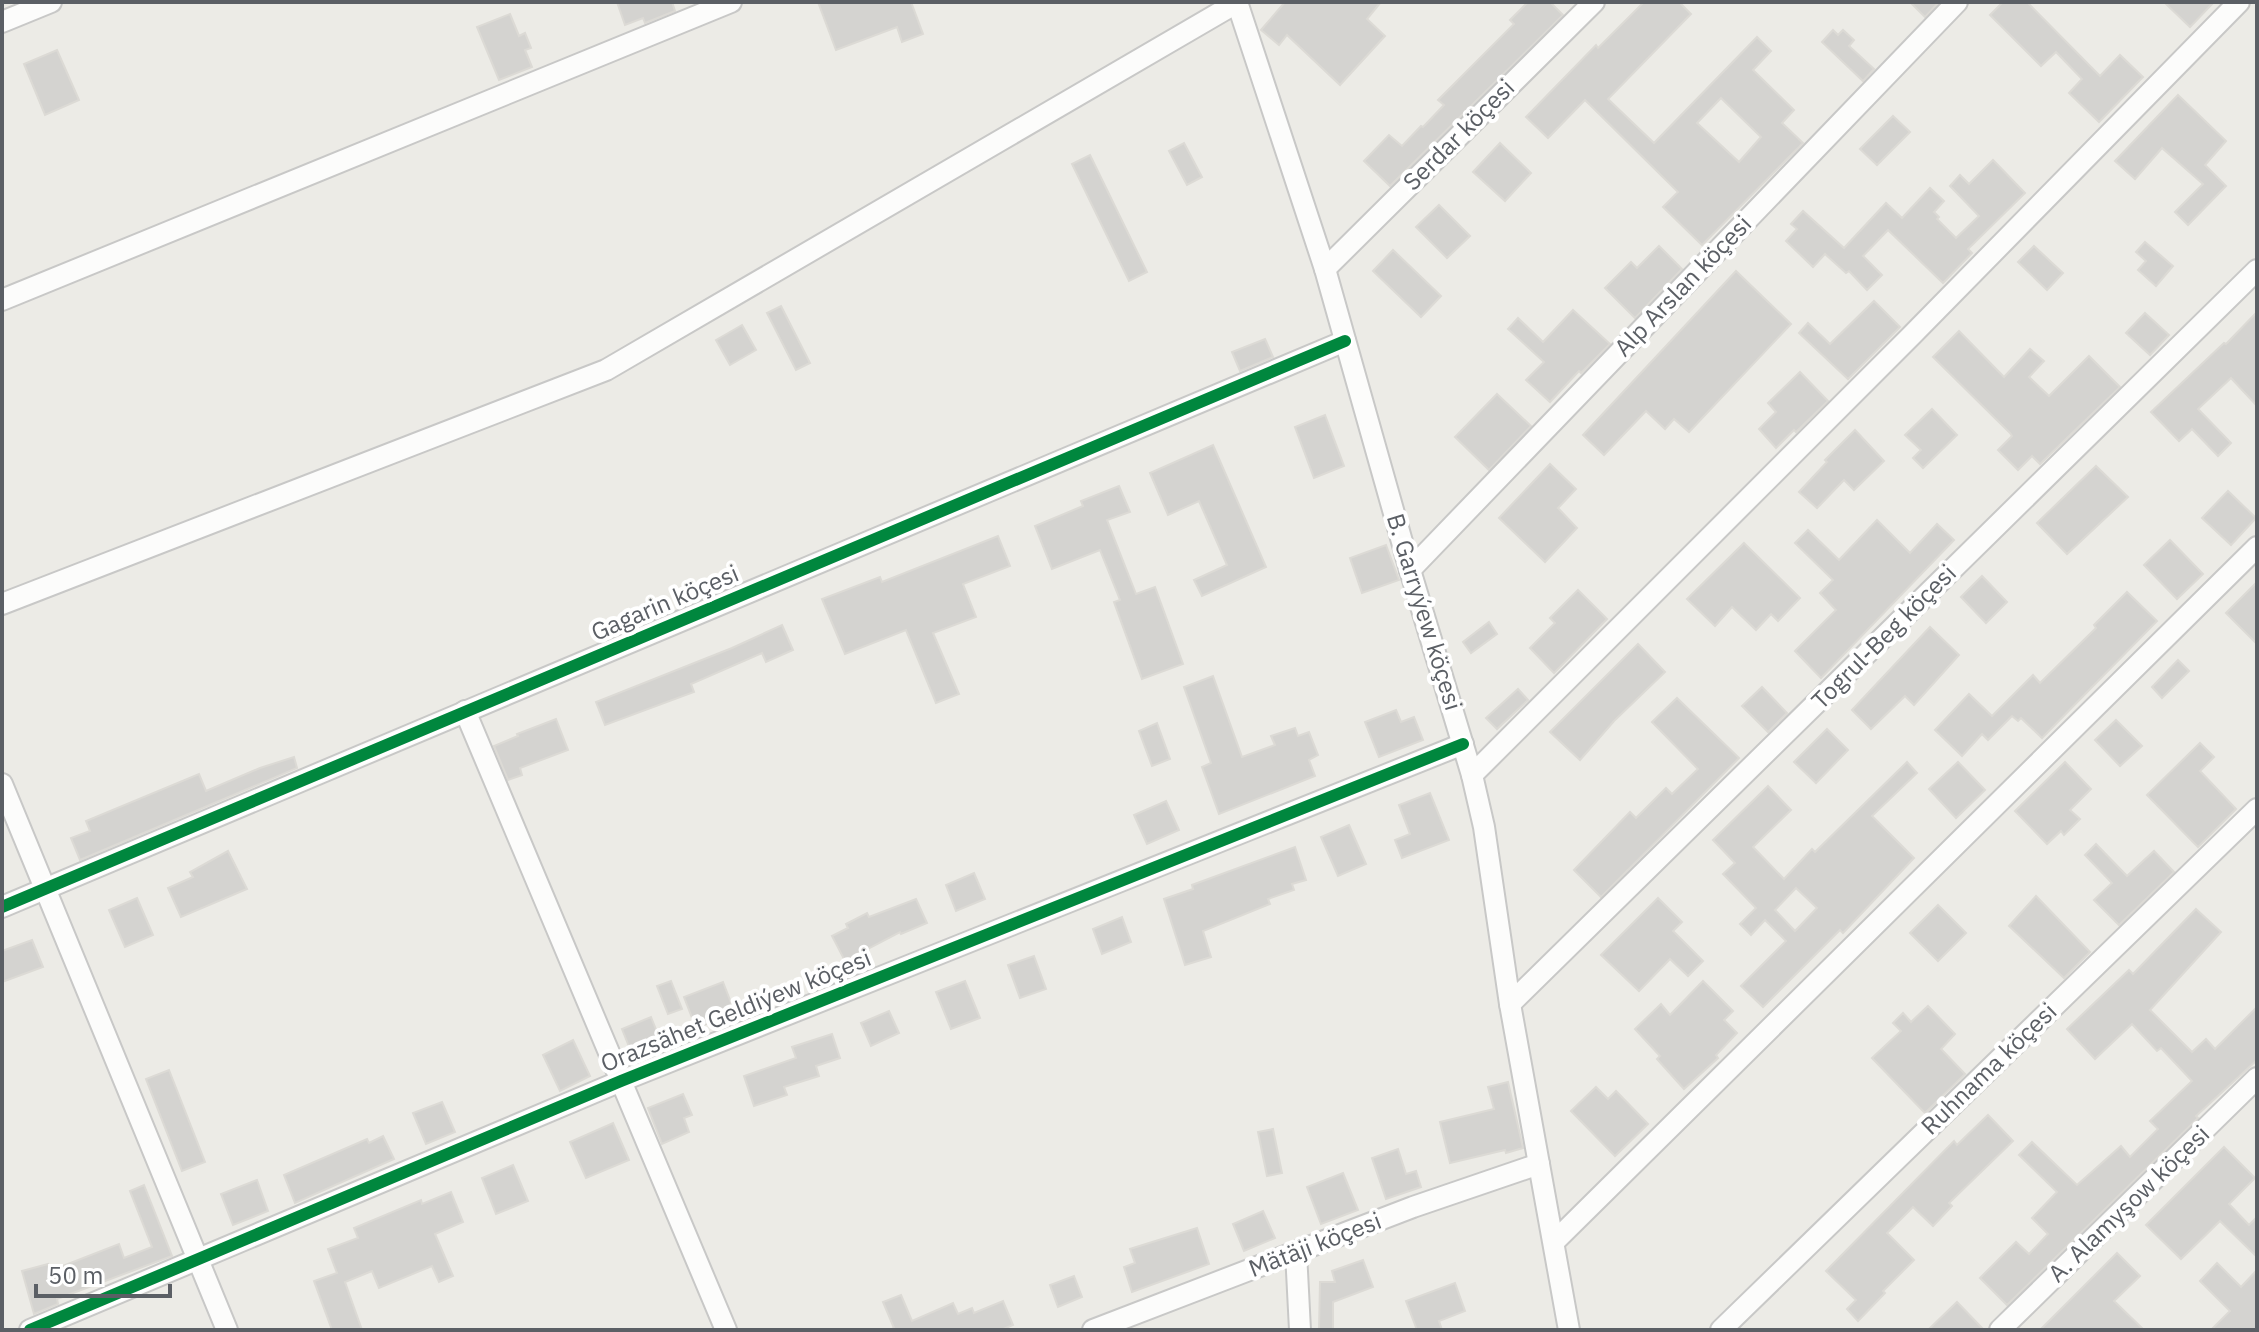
<svg xmlns="http://www.w3.org/2000/svg" width="2259" height="1332" font-family="'IBM Plex Sans',sans-serif">
<style>
.building{fill:#d4d3d0;stroke:#dcdad5;stroke-width:2;fill-rule:evenodd}
.lines{fill:none;stroke-linecap:round;stroke-linejoin:round}
.minor-casing{stroke:#c8c8c7;stroke-width:24}
.minor{stroke:#fcfcfb;stroke-width:20}
.cycleway-casing{stroke:#fff;stroke-width:17}
.cycleway{stroke:#00873e;stroke-width:12}
.labels{text-anchor:middle;stroke-width:8;stroke-linejoin:round;paint-order:stroke}
.street-label{font-size:24px;fill:#5b5f65;stroke:#fff}
</style>
<rect width="100%" height="100%" fill="#ecebe6"/>
<g class="building">
<polygon points="617,2 672,2 675,11 645,23 643,18 625,25"/>
<polygon points="818,2 911,2 923,34 902,42 897,27 836,50"/>
<polygon points="1285,2 1381,2 1367,19 1385,36 1340,85 1287,35 1279,45 1261,30"/>
<polygon points="1528,2 1550,2 1563,15 1390,186 1364,161 1389,135 1402,146 1421,126 1423,127 1444,105 1438,100 1514,24 1510,20"/>
<path d="M1644 2H1679L1691 14 1608 99 1654 143 1757 37 1771 51 1753 70 1794 110 1782 123 1803 143 1702 245 1663 207 1678 192 1585 100 1548 138 1526 117 1596 45 1598 48ZM1721 98 1761 137 1739 162 1697 123Z"/>
<polygon points="1910,2 1939,2 1925,17"/>
<polygon points="2003,2 2027,2 2100,76 2120,55 2143,77 2099,122 2069,93 2082,79 2056,52 2041,66 1990,15"/>
<polygon points="2164,2 2214,2 2190,27"/>
<polygon points="510,14 519,36 525,33 531,48 525,50 532,67 499,80 477,27"/>
<polygon points="1833,30 1838,35 1843,30 1854,40 1849,46 1874,69 1863,81 1822,42"/>
<polygon points="57,50 79,100 45,115 24,64"/>
<polygon points="2178,95 2226,141 2205,165 2226,186 2188,225 2175,212 2203,184 2162,148 2135,179 2115,161"/>
<polygon points="1893,116 1910,132 1877,165 1860,149"/>
<polygon points="1184,143 1202,177 1187,185 1169,151"/>
<polygon points="1500,143 1531,173 1505,201 1473,172"/>
<polygon points="1090,155 1147,272 1129,281 1072,164"/>
<polygon points="1993,160 2025,193 1968,249 1972,253 1943,283 1888,230 1863,256 1882,275 1867,290 1849,271 1846,273 1825,254 1813,267 1786,241 1797,229 1791,224 1803,211 1844,248 1886,203 1902,218 1930,188 1944,201 1934,212 1939,217 1937,219 1956,238 1979,216 1950,186 1960,175 1969,184"/>
<polygon points="1439,205 1470,236 1447,258 1416,227"/>
<polygon points="2145,242 2173,266 2156,286 2138,270 2146,261 2136,252"/>
<polygon points="1659,246 1682,269 1635,318 1605,288 1631,262 1637,268"/>
<polygon points="2034,246 2063,273 2047,290 2018,262"/>
<polygon points="1393,250 1441,296 1421,317 1373,271"/>
<polygon points="1736,271 1791,324 1689,432 1674,419 1665,429 1646,411 1604,455 1583,435"/>
<polygon points="1874,301 1900,327 1848,379 1799,333 1808,323 1830,344"/>
<polygon points="781,306 810,363 796,370 767,313"/>
<polygon points="1573,310 1610,344 1581,373 1579,371 1550,402 1526,380 1544,362 1508,329 1518,318 1543,342"/>
<polygon points="2257,312 2257,406 2231,378 2198,409 2231,443 2218,456 2192,429 2179,441 2151,412 2224,343 2226,344"/>
<polygon points="2145,313 2169,335 2150,355 2126,333"/>
<polygon points="742,325 756,350 730,365 716,340"/>
<polygon points="1959,331 2004,377 2030,349 2044,361 2029,377 2049,396 2089,356 2120,387 2040,464 2032,456 2018,470 1998,450 2012,436 2010,433 1933,357"/>
<polygon points="1265,339 1273,357 1240,371 1232,352"/>
<polygon points="1800,372 1828,401 1796,432 1794,430 1776,448 1759,429 1776,412 1768,403"/>
<polygon points="1497,394 1531,426 1489,470 1455,437"/>
<polygon points="1932,409 1957,435 1923,468 1913,458 1921,450 1905,435"/>
<polygon points="1325,415 1344,466 1314,478 1295,427"/>
<polygon points="1855,430 1884,461 1854,490 1844,480 1817,508 1799,492 1827,462 1825,460"/>
<polygon points="1213,445 1266,567 1202,596 1194,580 1227,565 1199,501 1168,515 1150,473"/>
<polygon points="1550,464 1576,489 1558,508 1577,528 1545,562 1499,518"/>
<polygon points="2096,466 2128,497 2067,554 2037,523"/>
<polygon points="1119,486 1130,512 1107,520 1136,594 1155,587 1183,664 1142,679 1114,602 1120,600 1100,550 1052,569 1035,526 1083,506 1081,501"/>
<polygon points="2228,491 2256,518 2231,545 2202,518"/>
<polygon points="1877,520 1910,553 1937,524 1954,540 1821,678 1795,651 1836,610 1820,593 1833,580 1795,543 1808,530 1839,560"/>
<polygon points="998,536 1010,566 963,584 976,617 933,633 959,694 936,703 906,630 845,654 822,599 880,577 882,582"/>
<polygon points="2170,540 2203,574 2177,599 2144,565"/>
<polygon points="1744,543 1800,598 1778,621 1771,614 1756,630 1732,607 1715,626 1687,599"/>
<polygon points="1386,545 1399,580 1362,593 1350,558"/>
<polygon points="1982,576 2007,602 1986,623 1961,597"/>
<polygon points="2257,582 2257,644 2226,613"/>
<polygon points="1578,590 1607,619 1554,673 1530,648 1555,623 1550,618"/>
<polygon points="2127,592 2157,621 2042,738 2021,718 2018,721 2012,716 1988,740 1982,734 1962,756 1935,730 1969,694 1992,716 2033,675 2040,683 2096,628 2094,625"/>
<polygon points="1489,622 1497,634 1471,653 1463,642"/>
<polygon points="782,625 793,650 766,662 762,653 691,684 694,692 605,725 596,702 732,648"/>
<polygon points="1930,627 1959,655 1914,705 1905,696 1871,729 1852,710"/>
<polygon points="1638,644 1665,672 1614,721 1580,760 1550,732"/>
<polygon points="2178,660 2189,671 2162,698 2152,687"/>
<polygon points="1213,676 1242,757 1275,745 1271,736 1295,728 1298,736 1309,732 1318,755 1309,760 1315,776 1219,814 1202,767 1211,763 1184,687"/>
<polygon points="1762,687 1787,713 1768,732 1742,706"/>
<polygon points="1518,689 1528,700 1497,729 1486,718"/>
<polygon points="1677,698 1739,758 1601,897 1574,870 1630,812 1636,818 1666,788 1672,794 1698,769 1652,722"/>
<polygon points="1396,710 1401,722 1414,717 1423,740 1379,757 1365,722"/>
<polygon points="556,719 568,750 520,768 522,775 508,780 494,746 518,736 517,734"/>
<polygon points="2116,720 2142,746 2120,766 2095,740"/>
<polygon points="1157,723 1170,759 1152,766 1139,731"/>
<polygon points="1827,729 1848,750 1816,783 1794,762"/>
<polygon points="2200,743 2214,757 2200,771 2236,809 2198,847 2147,795"/>
<polygon points="294,757 297,768 80,860 71,838 90,831 86,821 199,774 206,791 260,768"/>
<path d="M1907 762 1917 773 1872 816 1914 858 1843 933 1840 930 1763 1007 1741 986 1786 941 1765 920 1751 935 1740 924 1756 908 1723 874 1735 863 1713 840 1768 786 1791 810 1753 847 1784 879 1812 849 1815 852ZM1796 888 1817 908 1795 931 1775 910Z"/>
<polygon points="1958,762 1985,790 1956,818 1929,789"/>
<polygon points="2065,762 2091,789 2070,810 2080,819 2064,835 2061,831 2047,844 2015,811"/>
<polygon points="1430,793 1449,840 1402,858 1395,840 1410,834 1399,805"/>
<polygon points="1166,801 1179,830 1147,844 1134,815"/>
<polygon points="1349,825 1366,864 1338,876 1321,837"/>
<polygon points="2096,844 2127,876 2154,851 2174,872 2119,925 2094,900 2112,883 2085,855"/>
<polygon points="1295,847 1306,880 1292,884 1294,890 1268,899 1270,904 1203,931 1211,957 1185,965 1164,899 1193,889 1192,885"/>
<polygon points="228,851 247,889 181,917 168,888 193,877 190,872"/>
<polygon points="974,873 985,899 956,911 946,885"/>
<polygon points="2036,896 2090,952 2064,978 2009,926"/>
<polygon points="137,898 153,935 125,947 109,910"/>
<polygon points="1658,898 1682,922 1673,931 1703,961 1688,976 1670,959 1639,991 1601,955"/>
<polygon points="916,899 927,923 901,934 900,932 845,961 832,936 848,928 846,924 867,913 869,917"/>
<polygon points="1938,905 1966,933 1938,961 1910,933"/>
<polygon points="2196,909 2221,932 2150,1010 2192,1052 2206,1039 2215,1049 2257,1007 2257,1060 2196,1116 2198,1118 2007,1305 1980,1278 2016,1242 2029,1254 2048,1234 2032,1218 2057,1192 2019,1155 2032,1142 2077,1185 2121,1146 2130,1157 2158,1129 2150,1121 2192,1081 2161,1048 2157,1051 2132,1024 2095,1059 2067,1029 2129,970 2133,974"/>
<polygon points="1122,917 1131,942 1102,954 1093,929"/>
<polygon points="32,940 43,967 2,982 2,951"/>
<polygon points="1034,956 1046,989 1020,998 1008,965"/>
<polygon points="671,981 682,1009 668,1014 657,986"/>
<polygon points="965,981 980,1018 951,1029 936,992"/>
<polygon points="1703,981 1733,1011 1724,1020 1737,1033 1716,1055 1718,1058 1684,1089 1657,1059 1660,1056 1635,1029 1661,1004 1670,1015"/>
<polygon points="723,982 735,1013 696,1028 684,997"/>
<polygon points="1928,1006 1955,1034 1941,1049 1965,1074 1925,1113 1872,1058 1901,1031 1893,1023 1903,1013 1911,1022"/>
<polygon points="889,1011 899,1033 871,1046 861,1023"/>
<polygon points="651,1017 661,1042 632,1054 622,1029"/>
<polygon points="832,1034 840,1058 816,1066 819,1076 784,1087 787,1095 754,1106 744,1076 796,1058 792,1047"/>
<polygon points="573,1040 590,1076 560,1091 543,1055"/>
<polygon points="169,1070 205,1162 182,1171 146,1079"/>
<polygon points="1508,1082 1523,1148 1506,1153 1505,1150 1450,1163 1440,1122 1494,1109 1488,1087"/>
<polygon points="1596,1087 1608,1099 1616,1091 1648,1124 1615,1156 1571,1111"/>
<polygon points="683,1094 692,1115 684,1118 689,1132 662,1144 648,1108"/>
<polygon points="442,1102 455,1132 426,1144 413,1113"/>
<polygon points="1988,1115 2013,1141 1949,1203 1952,1206 1933,1226 1913,1207 1887,1233 1914,1260 1883,1291 1885,1293 1858,1321 1847,1309 1856,1300 1826,1271 1954,1141 1957,1145"/>
<polygon points="613,1123 629,1160 586,1178 570,1142"/>
<polygon points="1273,1129 1282,1173 1267,1176 1258,1132"/>
<polygon points="383,1136 394,1159 295,1203 284,1175 367,1139 369,1143"/>
<polygon points="2224,1147 2255,1178 2229,1204 2249,1225 2257,1217 2257,1257 2220,1221 2181,1259 2146,1225"/>
<polygon points="1398,1149 1406,1174 1416,1171 1421,1187 1386,1199 1372,1158"/>
<polygon points="513,1165 528,1201 496,1214 482,1178"/>
<polygon points="1343,1173 1358,1210 1321,1224 1307,1187"/>
<polygon points="257,1180 268,1211 233,1225 221,1194"/>
<polygon points="144,1185 172,1256 57,1299 58,1304 34,1314 22,1271 48,1264 50,1271 119,1244 124,1258 152,1247 130,1191"/>
<polygon points="451,1192 463,1222 435,1234 453,1276 439,1282 432,1266 379,1288 372,1271 345,1282 362,1330 332,1330 314,1281 337,1273 328,1249 358,1238 354,1228 421,1200 422,1204"/>
<polygon points="1263,1211 1275,1238 1244,1251 1233,1224"/>
<polygon points="1197,1228 1209,1264 1132,1292 1124,1267 1135,1263 1130,1249"/>
<polygon points="2117,1253 2140,1276 2114,1301 2144,1330 2040,1330"/>
<polygon points="1363,1260 1373,1287 1333,1302 1333,1330 1319,1330 1320,1282 1335,1282 1332,1271"/>
<polygon points="2217,1263 2241,1287 2257,1270 2257,1330 2211,1330 2230,1311 2200,1281"/>
<polygon points="1074,1276 1082,1297 1058,1307 1050,1285"/>
<polygon points="1455,1283 1465,1311 1439,1321 1442,1330 1417,1330 1406,1301"/>
<polygon points="901,1295 912,1321 953,1303 958,1314 972,1308 974,1313 1003,1301 1013,1325 1001,1330 890,1330 894,1328 883,1302"/>
<polygon points="1957,1302 1984,1330 1928,1330"/>
</g>
<g class="lines">
<g class="minor-casing">
<g id="minor">
<polyline points="1237,2 1325,269 1410,570 1472,775 1484,827 1510,1004 1569,1330"/>
<polyline points="2,22 51,2"/>
<polyline points="1325,269 1594,2"/>
<polyline points="2,300 731,2"/>
<polyline points="1410,570 1957,2"/>
<polyline points="2,604 606,370 1238,2"/>
<polyline points="465,711 726,1330"/>
<polyline points="1472,775 1912,335 2239,2"/>
<polyline points="2,784 227,1330"/>
<polyline points="2,907 1345,341"/>
<polyline points="1510,1004 2257,270"/>
<polyline points="1555,1241 2257,547"/>
<polyline points="1296,1252 1300,1330"/>
<polyline points="30,1330 621,1081 1463,744"/>
<polyline points="1093,1330 1413,1207 1539,1164"/>
<polyline points="1721,1330 2257,809"/>
<polyline points="2000,1330 2257,1078"/>
</g>
</g>
<use href="#minor" class="minor"/>
<g class="cycleway-casing">
<g id="cycleway">
<polyline points="2,907 1345,341"/>
<polyline points="30,1330 621,1081 1463,744"/>
</g>
</g>
<use href="#cycleway" class="cycleway"/>
</g>
<g class="labels">
<g class="street-label">
<text transform="translate(1459 135) rotate(-45)" y="8">Serdar köçesi</text>
<text transform="translate(1683 286) rotate(-46)" y="8">Alp Arslan köçesi</text>
<text transform="translate(665 603) rotate(-23)" y="8">Gagarin köçesi</text>
<text transform="translate(1424 612) rotate(73)" y="8">B. Garryýew köçesi</text>
<text transform="translate(1884 637) rotate(-45)" y="8">Togrul-Beg köçesi</text>
<text transform="translate(736 1011) rotate(-22)" y="8">Orazsähet Geldiýew köçesi</text>
<text transform="translate(1989 1069) rotate(-44)" y="8">Ruhnama köçesi</text>
<text transform="translate(2129 1204) rotate(-44)" y="8">A. Alamyşow köçesi</text>
<text transform="translate(1315 1245) rotate(-21)" y="8">Mätäji köçesi</text>
</g>
</g>
<rect width="2259" height="1332" fill="none" stroke="#5b5f65" stroke-width="8"/>
<path d="M36 1284v12h134v-12" fill="none" stroke="#5b5f65" stroke-width="4"/>
<text x="48" y="1284" font-size="24" fill="#5b5f65" stroke="#ffffff" stroke-width="6" paint-order="stroke">50 m</text>
</svg>
